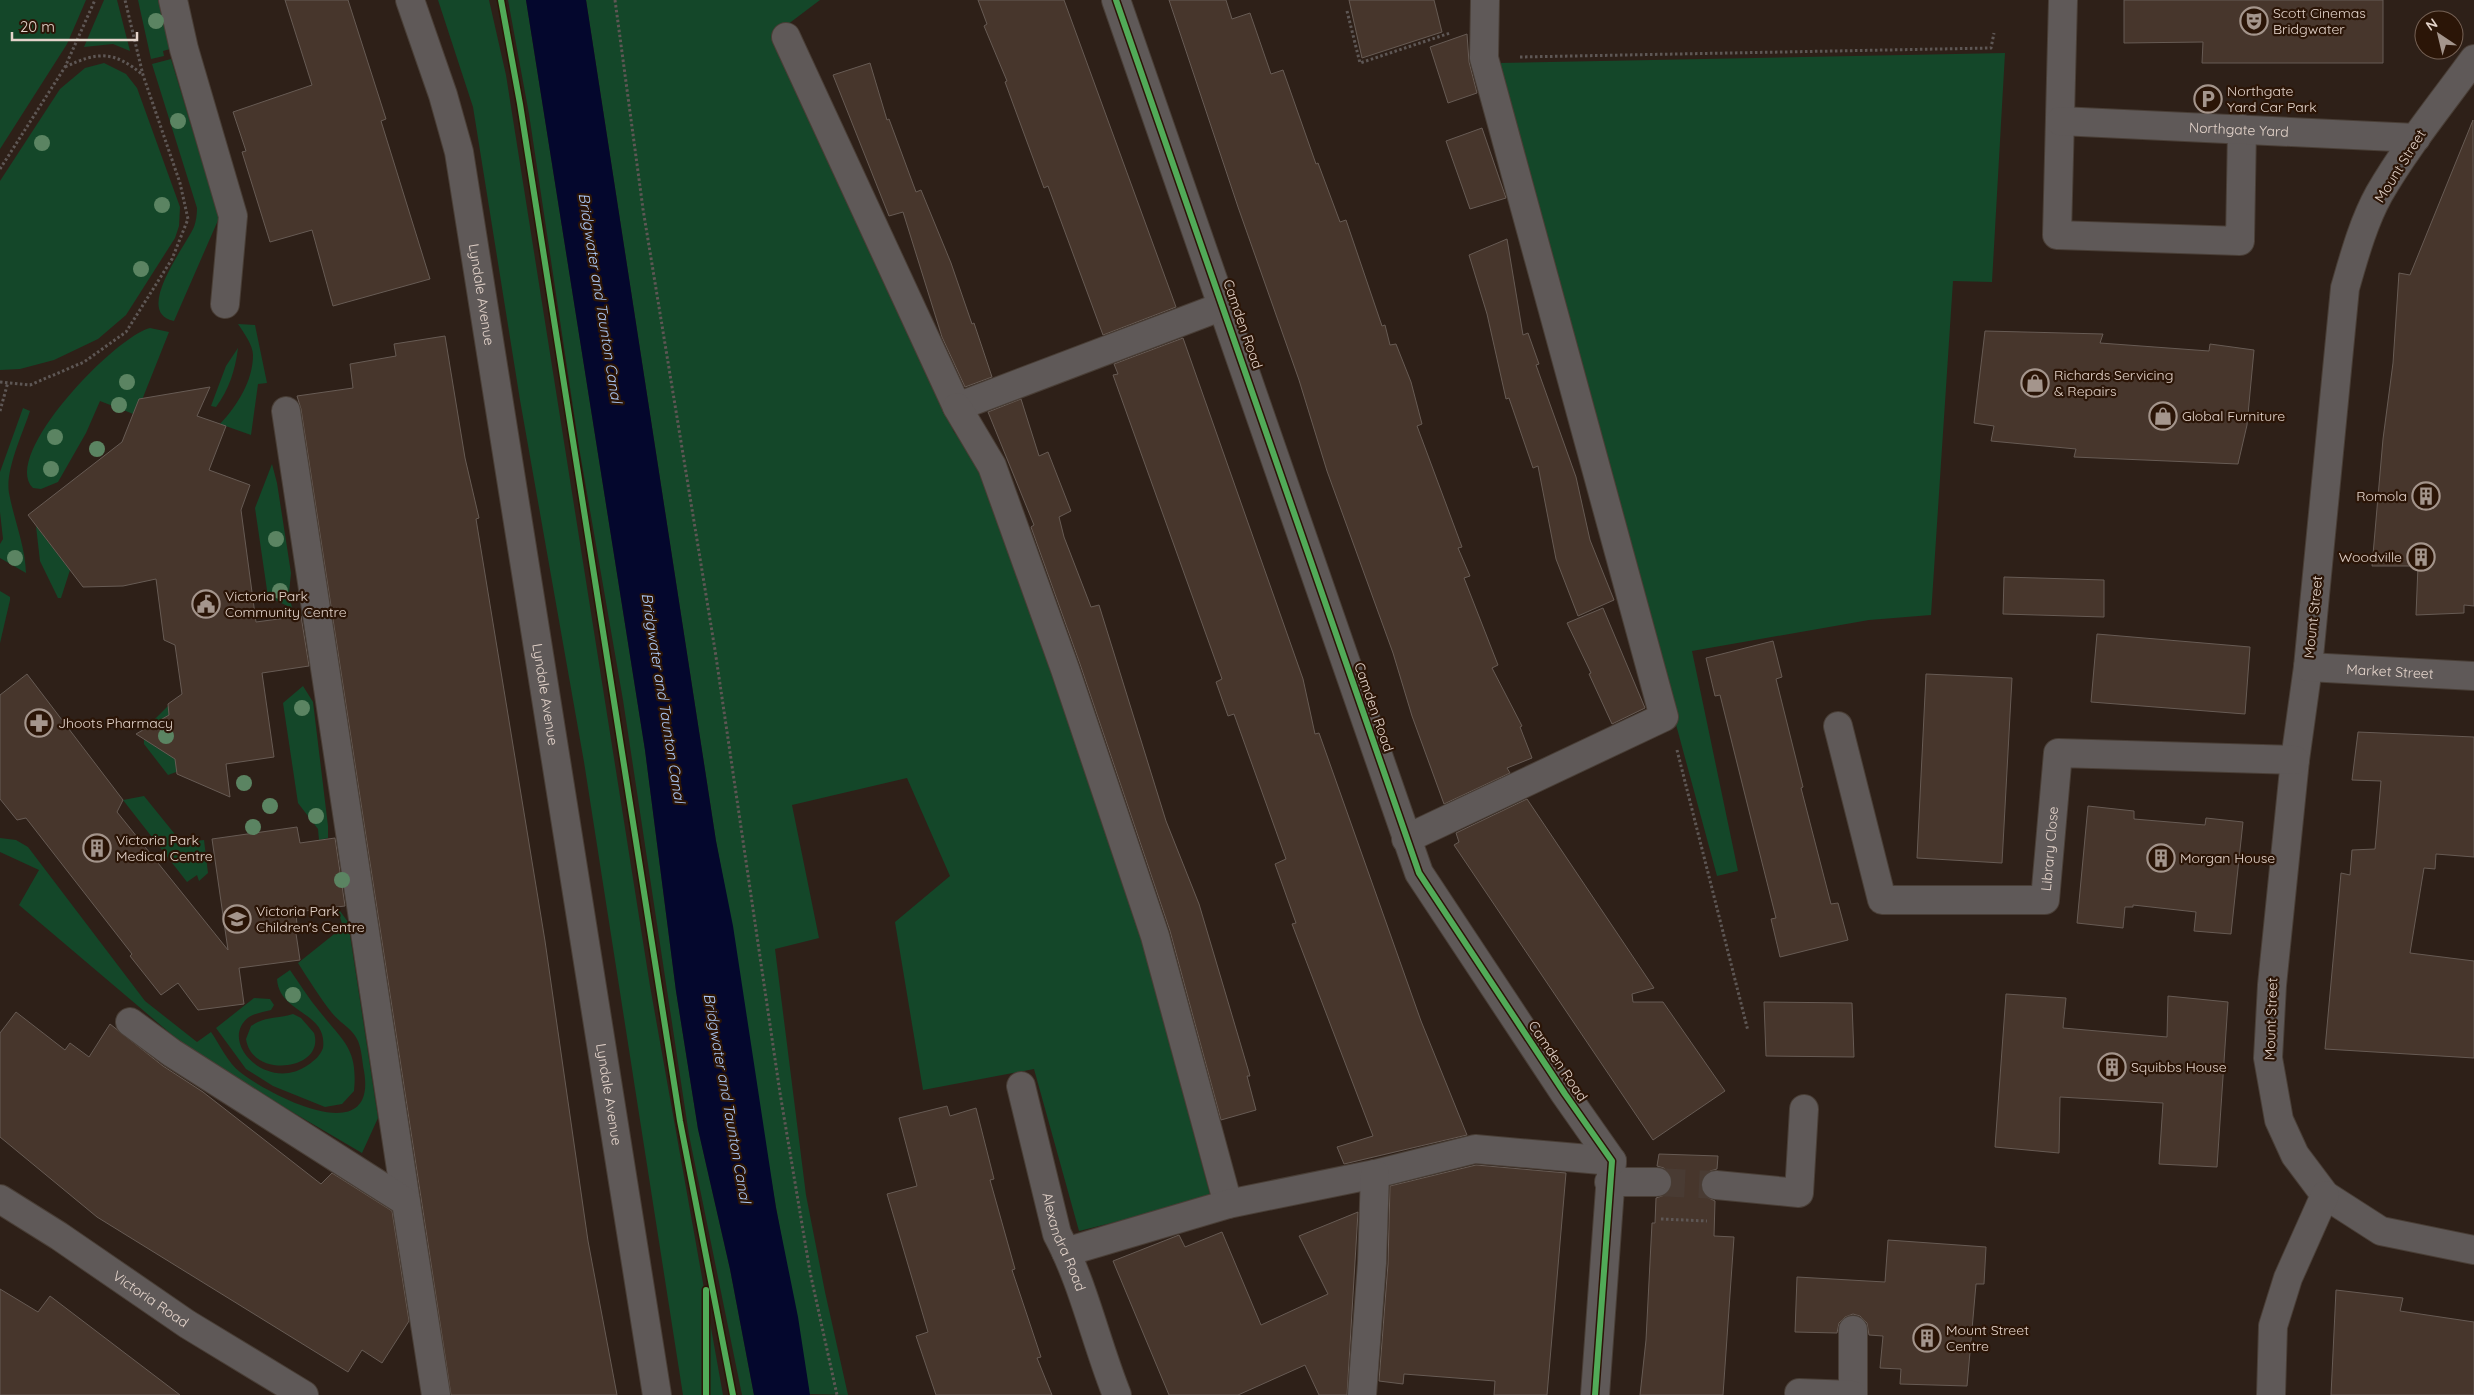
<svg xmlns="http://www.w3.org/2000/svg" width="2474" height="1395" font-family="Quicksand,sans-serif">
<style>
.green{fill:#144729}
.water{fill:#04072d}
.building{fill:#47362c;stroke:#675b54}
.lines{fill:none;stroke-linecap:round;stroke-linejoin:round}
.minor-tunnel{stroke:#493b33;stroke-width:28;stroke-dasharray:28 14;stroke-linecap:butt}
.minor-casing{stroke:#493e36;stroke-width:30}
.path{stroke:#5e5755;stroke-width:3;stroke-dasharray:2.5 2.5;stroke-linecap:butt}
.minor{stroke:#5f5958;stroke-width:28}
.cycleway-casing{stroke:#2b1507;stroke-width:9}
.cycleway{stroke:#51ab58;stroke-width:6}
.tree{fill:#5b8462}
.labels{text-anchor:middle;stroke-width:4.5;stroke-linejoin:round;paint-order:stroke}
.poi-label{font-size:14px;fill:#e4d4cb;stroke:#2b1507;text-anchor:start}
.street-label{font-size:14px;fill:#e4d4cb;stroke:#2b1507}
.water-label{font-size:15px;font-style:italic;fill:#adcaf7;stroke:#2b1507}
</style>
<rect width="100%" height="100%" fill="#2e2018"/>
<g class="green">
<polygon points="0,0 86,0 67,44 0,149"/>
<polygon points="104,0 117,0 130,51 113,44 84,47"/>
<polygon points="138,0 158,0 170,49 163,51 164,56 151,59"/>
<polygon points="438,0 489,0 506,75 650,986 723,1395 683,1395 584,762 520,400 473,107"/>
<polygon points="508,0 526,0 645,750 676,991 698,1129 730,1269 754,1395 742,1395 689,1135 623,700 579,447 529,114"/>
<path d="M586 0H820L775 34 954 432 977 461 989 485 1140 934 1211 1198 1079 1231 1034 1069 923 1090 895 922 950 876 907 778 792 805 819 938 775 949 806 1195 825 1292 848 1395 809 1394C800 1331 787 1270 776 1207 754 1085 740 963 716 841Z"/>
<polygon points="2005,53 1992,282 1953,281 1931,615 1869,620 1692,651 1738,871 1717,876 1497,63"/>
<path d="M171 59 219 218 174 321C133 313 185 247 194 227 196 221 197 215 197 208L152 64Z"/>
<polygon points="104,63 126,74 137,88 180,207 179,226 175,238 126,315 98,339 54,360 20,369 0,370 0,181 60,89 85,68"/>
<path d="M238 324 255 325 267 383 258 384 251 435 220 424C237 406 253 381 253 355 253 345 244 333 238 324Z"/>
<path d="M150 328 169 332 136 415 100 401 86 433 58 482 41 489 33 488C0 455 116 336 150 328Z"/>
<path d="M238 348C235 371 229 389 216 407L211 406 226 366Z"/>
<path d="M23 408 30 411C23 433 5 470 9 493 14 520 25 545 26 573L0 558V544L3 539 0 512V472Z"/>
<polygon points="272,464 277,483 291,573 289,593 292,608 268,597 255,508"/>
<polygon points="36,526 70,570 61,598 58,598 40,561"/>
<polygon points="0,591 10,597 10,600 0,643"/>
<polygon points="303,686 313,702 328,826 328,838 319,840 318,829 298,803 283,703"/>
<polygon points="170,704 179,771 168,775 144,744 144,730"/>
<polygon points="144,796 182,843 204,840 208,873 199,881 197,875 187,882 123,800"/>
<path d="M0 838 16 840 28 847 145 1001 197 1042 211 1032C220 1045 228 1063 240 1072 269 1095 378 1152 364 1071 362 1061 362 1051 358 1041 353 1029 340 1023 332 1013 320 998 309 980 298 963L343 927 337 907 348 922 378 1118 362 1153 197 1056 19 905 39 870 0 852Z"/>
<path d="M290 970C300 984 309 999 320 1012 344 1042 358 1049 354 1091L342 1104 325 1107 273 1086 246 1069 216 1028 254 998 270 999 274 1005 271 1010C264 1012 255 1013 249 1017 217 1041 267 1094 308 1065 315 1060 320 1056 323 1048 328 1011 279 1014 277 979Z"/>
<path d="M293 1014 301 1018 314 1033C326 1070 252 1080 246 1039L251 1026C265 1016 278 1019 293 1014Z"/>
</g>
<polygon class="water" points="526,0 586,0 716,841 733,926 776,1208 798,1317 810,1395 754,1395 730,1269 698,1129 676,991 645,750"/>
<g class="building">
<polygon points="285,0 348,0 386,119 381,121 430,279 333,306 312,230 270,242 242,152 246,151 233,112 312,85"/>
<polygon points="978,0 1064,0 1176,307 1103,335 1048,186 1044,188 1005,82 1007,81 984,26 987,24"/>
<polygon points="1169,0 1226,0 1232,19 1250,13 1271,74 1283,70 1316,164 1318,163 1340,222 1346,220 1382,326 1385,325 1390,345 1396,344 1411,382 1422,424 1417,426 1462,547 1458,548 1470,576 1464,578 1498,665 1492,668 1522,726 1520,727 1532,758 1507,768 1510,773 1444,804 1412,716 1393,653 1327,471 1299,380 1238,207"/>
<polygon points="1349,0 1434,0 1442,32 1362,58"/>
<polygon points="2124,0 2383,0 2383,63 2202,63 2203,42 2124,43"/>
<polygon points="1467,34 1469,62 1477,93 1448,103 1430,47"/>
<polygon points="870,63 887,120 889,119 916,192 921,190 951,263 972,324 974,323 992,377 965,387 942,337 903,212 889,216 833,75"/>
<polygon points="2473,120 2474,606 2464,605 2464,613 2416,615 2418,566 2372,566 2383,439 2393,363 2399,273 2410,275"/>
<polygon points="1482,128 1506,198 1470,209 1446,141"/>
<polygon points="1507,239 1523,335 1528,333 1539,364 1536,365 1576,477 1590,540 1614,600 1578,616 1556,559 1538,466 1533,468 1509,398 1506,399 1487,314 1469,255"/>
<polygon points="1985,331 2103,334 2100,343 2209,351 2210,344 2254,350 2247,425 2238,464 2074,457 2076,449 1991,441 1994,426 1974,423"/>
<polygon points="445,336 465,458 479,518 476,519 545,941 588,1241 617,1395 451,1395 301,409 297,396 353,388 350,364 396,356 394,344"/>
<polygon points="1183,338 1303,679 1315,734 1319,733 1421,1021 1467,1135 1344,1164 1337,1147 1373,1136 1292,924 1296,923 1275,864 1286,859 1234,714 1228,716 1216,682 1222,679 1113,375 1118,374 1114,364"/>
<polygon points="210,387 197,416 226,426 209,470 250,485 241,510 256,622 301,616 309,666 262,673 274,757 226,764 230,797 177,774 175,759 136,734 169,715 168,704 182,694 175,645 164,640 156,579 123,586 83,587 28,515 122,442 139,399"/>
<polygon points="1021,399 1039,456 1048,452 1071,511 1059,517 1064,537 1091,607 1099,605 1166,821 1199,904 1250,1076 1247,1076 1256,1110 1221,1120 1170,931 1080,664 1031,527 1034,525 988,412"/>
<polygon points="2004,577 2104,580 2104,617 2003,614"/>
<polygon points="1603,608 1645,708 1612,724 1589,674 1591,673 1567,623"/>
<polygon points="2097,634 2250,647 2245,714 2091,702"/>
<polygon points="1773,641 1782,677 1776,679 1803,787 1801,788 1831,904 1838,903 1848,940 1780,957 1771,919 1776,918 1749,811 1720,695 1715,696 1706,658"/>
<polygon points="27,674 123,800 117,812 228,950 212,839 297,827 300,843 335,838 345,906 296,912 297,926 295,927 300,960 239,968 244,1004 198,1010 178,983 161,995 130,956 132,954 26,818 17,820 0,799 0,695"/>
<polygon points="1926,674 2012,678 2002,863 1917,858"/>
<polygon points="2358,732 2474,737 2474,857 2436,854 2435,869 2424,868 2410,953 2474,961 2474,1058 2325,1049 2341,873 2350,875 2352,850 2375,849 2378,816 2381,781 2352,780"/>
<polygon points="1527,799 1654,988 1632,994 1633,1002 1663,1002 1725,1091 1653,1140 1454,845 1459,842 1456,833"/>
<polygon points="2088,806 2134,811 2134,819 2205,825 2206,818 2243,822 2231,934 2194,931 2196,912 2133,905 2133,907 2125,907 2123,928 2077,923"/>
<polygon points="2006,994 2066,998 2063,1028 2167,1037 2168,996 2228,1002 2217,1167 2159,1164 2163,1103 2060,1097 2059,1153 1995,1147"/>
<polygon points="1764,1002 1852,1003 1854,1057 1766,1056"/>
<polygon points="16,1012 65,1050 70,1043 89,1057 110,1024 163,1066 203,1092 321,1184 332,1173 392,1211 409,1321 382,1363 362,1350 348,1372 97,1217 0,1137 0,1033"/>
<polygon points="947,1106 950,1116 976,1108 994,1179 990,1180 1015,1269 1012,1270 1041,1357 1037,1358 1052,1395 936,1395 916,1336 928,1332 887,1194 917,1186 899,1118"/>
<polygon points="1659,1154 1718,1156 1717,1169 1710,1171 1704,1176 1700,1184 1702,1191 1707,1197 1715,1201 1714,1236 1734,1237 1723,1395 1640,1395 1646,1340 1652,1223 1655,1223 1656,1198 1665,1195 1671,1189 1673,1182 1670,1174 1664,1168 1657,1166"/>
<polygon points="1476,1165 1566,1173 1547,1395 1494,1395 1495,1381 1404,1374 1403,1384 1379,1381 1388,1264 1390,1186"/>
<polygon points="1358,1212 1347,1395 1319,1395 1305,1365 1238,1395 1169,1395 1113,1261 1179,1235 1185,1247 1222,1232 1261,1325 1328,1294 1299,1236"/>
<polygon points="1888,1240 1986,1247 1984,1284 1976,1284 1967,1386 1900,1384 1901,1369 1880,1368 1883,1336 1869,1335 1867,1323 1860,1316 1853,1314 1845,1317 1839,1323 1837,1333 1795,1332 1797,1277 1885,1282"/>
<polygon points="0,1289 38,1312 50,1296 180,1395 0,1395"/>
<polygon points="2336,1290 2403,1298 2400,1311 2474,1322 2474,1395 2331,1395"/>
</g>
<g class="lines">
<polyline class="minor-tunnel" points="1657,1182 1716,1185"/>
<g class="minor-casing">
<g id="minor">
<polyline points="173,0 184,49 233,216 225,304"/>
<path id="s1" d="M410 0 443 95 459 152 657 1395"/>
<polyline points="1116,0 1419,873 1565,1094 1612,1161 1595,1395"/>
<polyline points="2063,0 2057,235 2240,241 2242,129"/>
<polyline points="786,37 957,407 1223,306"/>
<path d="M2474 59C2442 103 2406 147 2379 194 2363 223 2354 257 2345 288L2308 667 2295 760 2272 985 2268 1058 2279 1120 2295 1155 2325 1195 2381 1231 2474 1250"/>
<path id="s2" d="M2060 121 2416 138"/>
<polyline points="957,407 992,466 1065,669 1155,936 1228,1204"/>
<polyline points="286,411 406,1202"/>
<path id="s3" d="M2308 667 2474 676"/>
<path id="s4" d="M1838 726 1882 900H2045L2058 753 2295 760"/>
<polyline points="1406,839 1664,717 1484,58 1485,0"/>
<polyline points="130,1022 172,1053 406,1202 436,1395"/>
<path id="s5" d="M1021 1086 1057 1234C1083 1282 1096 1343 1117 1395"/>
<polyline points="1609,1182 1657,1182"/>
<polyline points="1716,1185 1799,1193 1804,1109"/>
<path id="s6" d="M0 1199 59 1236 187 1324 304 1395"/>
<polyline points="1066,1252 1228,1204 1375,1174 1475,1149 1612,1161"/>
<polyline points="1853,1330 1853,1395"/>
<polyline points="1799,1393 1852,1395"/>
<polyline points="1362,1395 1372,1263 1375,1174"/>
<polyline points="2271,1395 2273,1326 2288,1278 2325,1195"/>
</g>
</g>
<g class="path">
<polyline points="615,0 643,209 715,650 780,1093 810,1272 837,1395"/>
<polyline points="1347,11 1360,63 1450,33"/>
<polyline points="1520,57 1991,48 1994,33"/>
<path d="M65 67C99 51 114 51 143 75"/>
<polyline points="0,169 65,67 95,0"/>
<polyline points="0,382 30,385 84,362 126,332 172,259 188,219 180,183 143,75 125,0"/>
<polyline points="0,411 8,382"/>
<polyline points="1677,750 1748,1031"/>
<polyline points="1661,1219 1707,1221"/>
</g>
<use href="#minor" class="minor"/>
<g class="cycleway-casing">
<g id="cycleway">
<polyline points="501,0 520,104 680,1121 733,1395"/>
<polyline points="1116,0 1419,873 1565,1094 1612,1161 1595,1395"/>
<polyline points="706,1395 706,1290"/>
</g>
</g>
<use href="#cycleway" class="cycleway"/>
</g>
<g class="tree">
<circle cx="156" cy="21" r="8"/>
<circle cx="178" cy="121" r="8"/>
<circle cx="42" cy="143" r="8"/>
<circle cx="162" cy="205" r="8"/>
<circle cx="141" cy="269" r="8"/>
<circle cx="127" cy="382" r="8"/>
<circle cx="119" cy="405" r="8"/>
<circle cx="55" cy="437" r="8"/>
<circle cx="97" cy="449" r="8"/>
<circle cx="51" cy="469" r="8"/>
<circle cx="276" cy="539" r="8"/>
<circle cx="15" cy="558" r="8"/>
<circle cx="280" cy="591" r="8"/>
<circle cx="302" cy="708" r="8"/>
<circle cx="166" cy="736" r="8"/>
<circle cx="244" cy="783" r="8"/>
<circle cx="270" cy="806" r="8"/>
<circle cx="316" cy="816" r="8"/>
<circle cx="253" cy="827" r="8"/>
<circle cx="342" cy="880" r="8"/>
<circle cx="293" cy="995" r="8"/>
</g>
<defs>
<g id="theatre-ring" transform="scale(1.4375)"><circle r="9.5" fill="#2b1507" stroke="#a4958c" stroke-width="1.5"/><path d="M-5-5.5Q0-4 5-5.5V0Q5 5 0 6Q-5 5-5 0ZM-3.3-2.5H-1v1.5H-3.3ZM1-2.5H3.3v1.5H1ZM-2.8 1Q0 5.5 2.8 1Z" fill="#a4958c"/></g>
<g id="parking-ring" transform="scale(1.4375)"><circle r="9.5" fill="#2b1507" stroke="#a4958c" stroke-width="1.5"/><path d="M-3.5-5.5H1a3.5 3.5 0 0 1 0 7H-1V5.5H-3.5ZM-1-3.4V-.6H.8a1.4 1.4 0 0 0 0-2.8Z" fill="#a4958c"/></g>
<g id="shop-ring" transform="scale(1.4375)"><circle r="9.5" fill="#2b1507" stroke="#a4958c" stroke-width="1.5"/><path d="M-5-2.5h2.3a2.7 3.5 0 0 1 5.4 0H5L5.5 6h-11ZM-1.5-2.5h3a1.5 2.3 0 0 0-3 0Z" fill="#a4958c"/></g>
<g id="building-ring" transform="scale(1.4375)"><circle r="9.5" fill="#2b1507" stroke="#a4958c" stroke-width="1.5"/><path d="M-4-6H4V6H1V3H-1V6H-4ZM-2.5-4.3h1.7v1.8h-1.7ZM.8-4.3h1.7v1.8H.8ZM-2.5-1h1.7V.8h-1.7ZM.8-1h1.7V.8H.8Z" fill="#a4958c"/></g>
<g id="civic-ring" transform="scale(1.4375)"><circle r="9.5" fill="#2b1507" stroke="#a4958c" stroke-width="1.5"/><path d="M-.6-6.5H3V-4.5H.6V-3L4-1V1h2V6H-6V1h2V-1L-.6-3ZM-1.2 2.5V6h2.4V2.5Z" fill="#a4958c"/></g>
<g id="pharmacy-ring" transform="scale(1.4375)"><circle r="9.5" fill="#2b1507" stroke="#a4958c" stroke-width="1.5"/><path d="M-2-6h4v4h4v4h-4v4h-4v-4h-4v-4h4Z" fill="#a4958c"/></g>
<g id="school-ring" transform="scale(1.4375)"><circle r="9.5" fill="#2b1507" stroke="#a4958c" stroke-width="1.5"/><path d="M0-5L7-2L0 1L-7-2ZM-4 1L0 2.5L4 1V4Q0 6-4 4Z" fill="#a4958c"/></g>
</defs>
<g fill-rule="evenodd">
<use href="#theatre-ring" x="2254" y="21"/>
<use href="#parking-ring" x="2208" y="99"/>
<use href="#shop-ring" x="2035" y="383"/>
<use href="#shop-ring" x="2163" y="416"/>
<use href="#building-ring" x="2426" y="496"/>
<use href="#building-ring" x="2421" y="557"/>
<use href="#civic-ring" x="206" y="604"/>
<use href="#pharmacy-ring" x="39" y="723"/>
<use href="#building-ring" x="97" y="848"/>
<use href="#building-ring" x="2161" y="858"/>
<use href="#school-ring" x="237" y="919"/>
<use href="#building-ring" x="2112" y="1067"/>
<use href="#building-ring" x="1927" y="1338"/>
</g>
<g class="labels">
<g class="poi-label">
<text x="2273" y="18">Scott Cinemas<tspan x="2273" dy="16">Bridgwater</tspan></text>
<text x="2227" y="96">Northgate<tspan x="2227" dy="16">Yard Car Park</tspan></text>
<text x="2054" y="380">Richards Servicing<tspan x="2054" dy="16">&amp; Repairs</tspan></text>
<text x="2182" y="421">Global Furniture</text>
<text x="2407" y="501" text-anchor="end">Romola</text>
<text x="2402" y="562" text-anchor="end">Woodville</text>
<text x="225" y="601">Victoria Park<tspan x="225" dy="16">Community Centre</tspan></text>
<text x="58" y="728">Jhoots Pharmacy</text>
<text x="116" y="845">Victoria Park<tspan x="116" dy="16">Medical Centre</tspan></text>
<text x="2180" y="863">Morgan House</text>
<text x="256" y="916">Victoria Park<tspan x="256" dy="16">Children's Centre</tspan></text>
<text x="2131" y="1072">Squibbs House</text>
<text x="1946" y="1335">Mount Street<tspan x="1946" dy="16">Centre</tspan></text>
</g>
<g class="street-label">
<text dy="5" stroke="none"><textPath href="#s2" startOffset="179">Northgate Yard</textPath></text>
<text transform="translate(2400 166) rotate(-58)" y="5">Mount Street</text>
<text dy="5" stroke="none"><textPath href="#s1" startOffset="304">Lyndale Avenue</textPath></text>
<text transform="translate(1243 324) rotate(71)" y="5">Camden Road</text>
<text transform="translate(2313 617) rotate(-84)" y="5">Mount Street</text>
<text dy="5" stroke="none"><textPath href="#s3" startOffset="82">Market Street</textPath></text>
<text dy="5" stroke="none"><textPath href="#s1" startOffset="709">Lyndale Avenue</textPath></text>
<text transform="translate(1374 707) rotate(71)" y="5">Camden Road</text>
<text dy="5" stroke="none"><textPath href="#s4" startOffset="394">Library Close</textPath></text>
<text transform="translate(2271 1019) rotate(-88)" y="5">Mount Street</text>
<text transform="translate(1558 1061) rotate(56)" y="5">Camden Road</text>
<text dy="5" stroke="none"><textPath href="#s1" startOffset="1114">Lyndale Avenue</textPath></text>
<text dy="5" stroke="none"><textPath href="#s5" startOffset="162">Alexandra Road</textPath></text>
<text dy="5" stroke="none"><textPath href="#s6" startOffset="181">Victoria Road</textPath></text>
</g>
<g class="water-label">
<text transform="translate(600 298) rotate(81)" y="5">Bridgwater and Taunton Canal</text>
<text transform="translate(663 698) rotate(81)" y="5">Bridgwater and Taunton Canal</text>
<text transform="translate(727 1098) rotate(80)" y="5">Bridgwater and Taunton Canal</text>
</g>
</g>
<g transform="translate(2439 35) rotate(325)"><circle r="24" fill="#2b1507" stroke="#756155"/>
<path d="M0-4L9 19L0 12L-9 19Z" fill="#a4958c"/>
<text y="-8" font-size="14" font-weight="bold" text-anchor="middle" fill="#e4d4cb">N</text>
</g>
<path d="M12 32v8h125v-8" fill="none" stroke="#e4d4cb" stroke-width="2.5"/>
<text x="20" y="32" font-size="15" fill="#e4d4cb" stroke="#2b1507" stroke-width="4" paint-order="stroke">20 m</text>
</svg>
